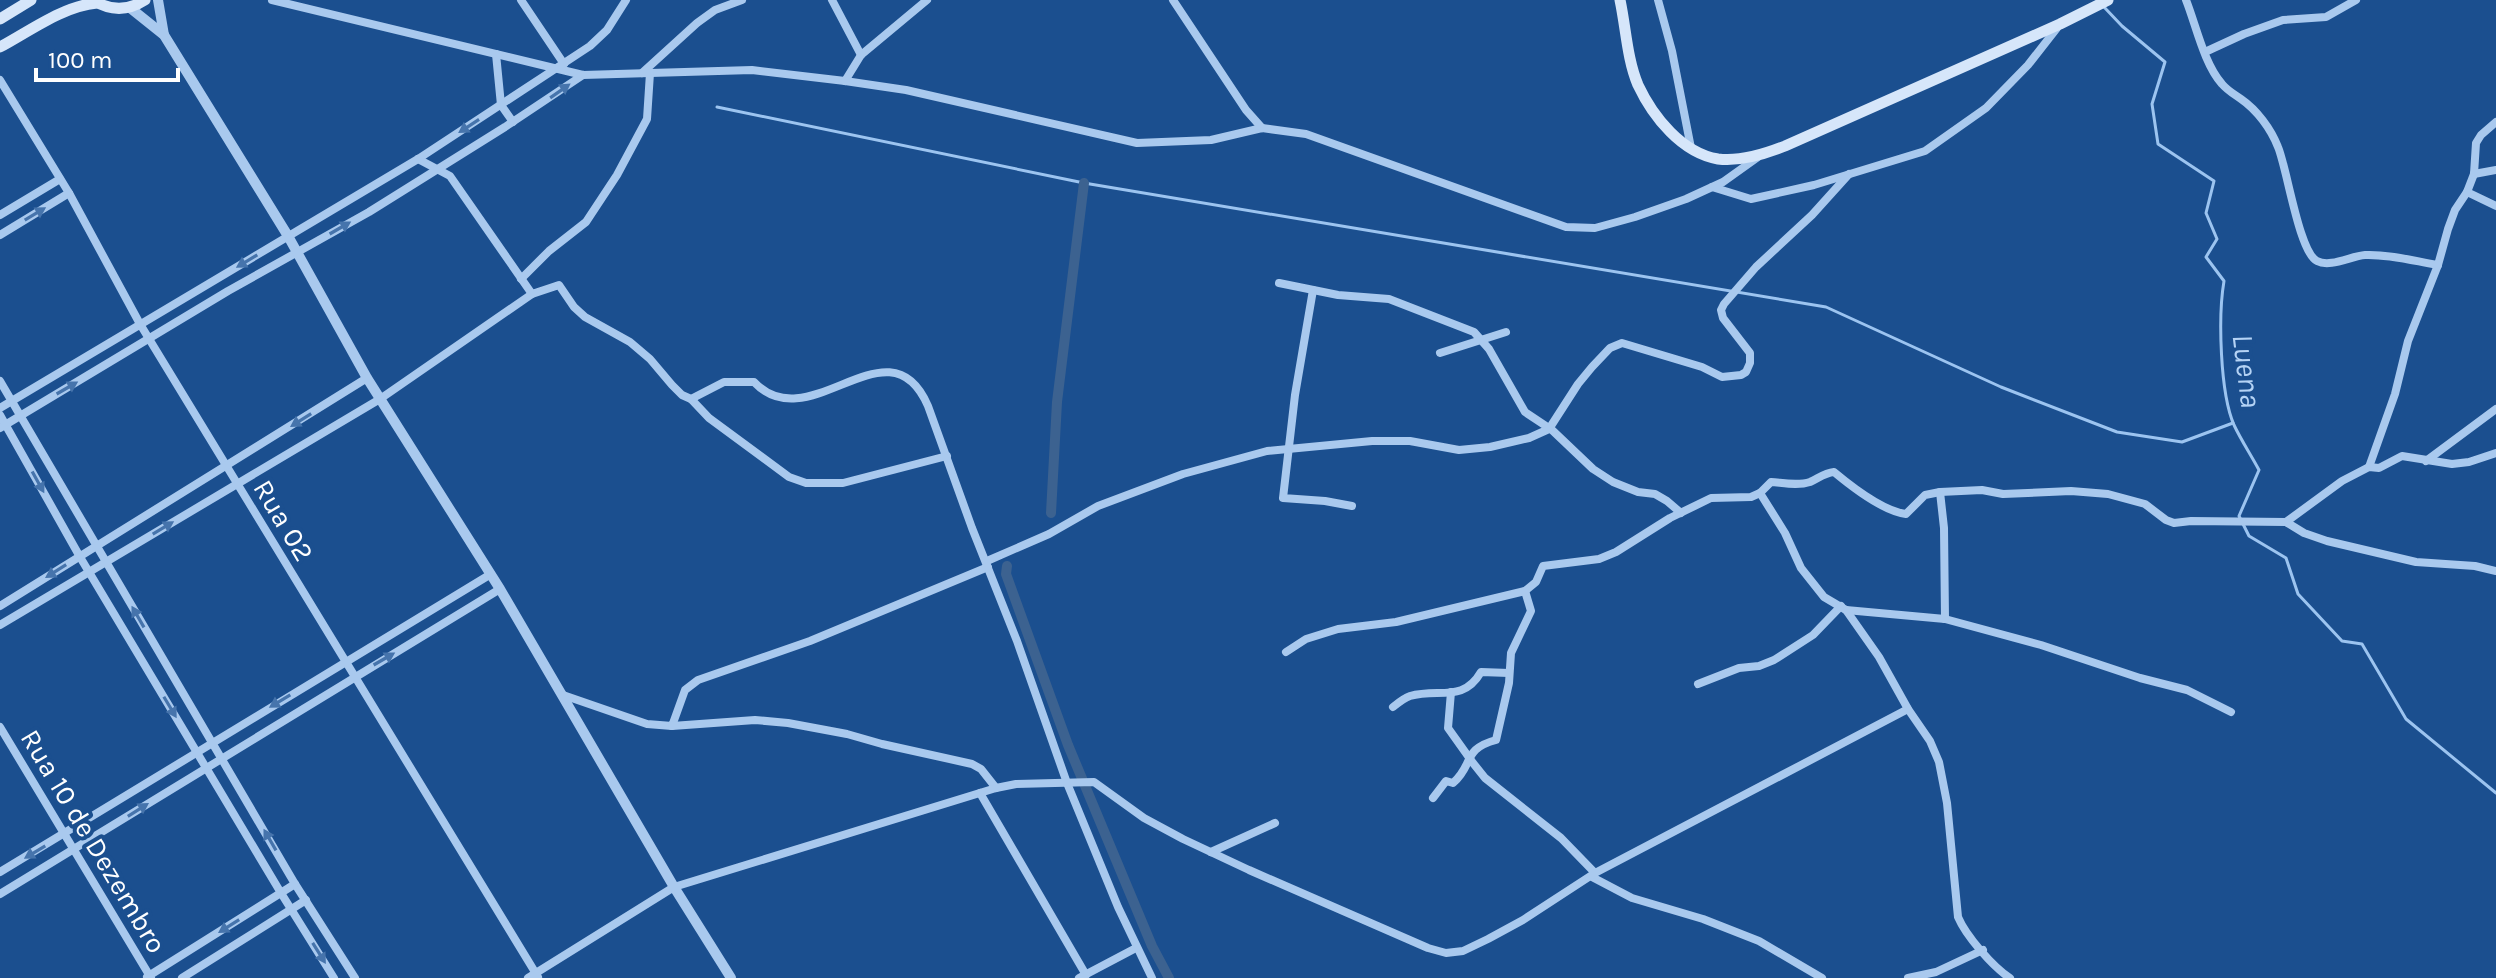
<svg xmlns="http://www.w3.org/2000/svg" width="2496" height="978" font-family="Karla,sans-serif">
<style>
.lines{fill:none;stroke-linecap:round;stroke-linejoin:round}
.stream{stroke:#9cc4f0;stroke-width:3}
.canal{stroke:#3c6290;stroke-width:10}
.minor{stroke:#a9c9ee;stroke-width:8}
.tertiary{stroke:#a9c9ee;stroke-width:10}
.secondary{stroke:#d6e6fa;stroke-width:11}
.oneway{fill:#4674ac}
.labels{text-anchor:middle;stroke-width:8;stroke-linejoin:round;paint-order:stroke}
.street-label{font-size:28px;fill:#fff;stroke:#1b4f8f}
.water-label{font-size:30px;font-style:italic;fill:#b5d3f5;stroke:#1b4f8f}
</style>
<rect width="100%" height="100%" fill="#1b4f8f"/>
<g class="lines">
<g class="stream">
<path d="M2104 7 2122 26 2165 62 2152 104 2158 144 2214 181 2206 213 2217 239 2206 257 2224 281C2218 316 2220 393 2234 425 2241 440 2251 455 2259 470L2239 516 2249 536 2286 558 2298 594 2342 641 2362 644 2406 719 2496 793"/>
<polyline points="717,107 1084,183 1826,307 2001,387 2117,432 2182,442 2233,423"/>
</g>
<g class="canal">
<polyline points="1051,513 1057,402 1084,183"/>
<polyline points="1007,566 1006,574 1068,745 1152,946 1169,978"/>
</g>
<g class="minor">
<polyline points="272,0 583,75 752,70 845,81 906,90 1137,143 1211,140 1262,128 1306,134 1566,227 1595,228 1635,217 1686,199 1723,182 1758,157"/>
<polyline points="521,0 564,64"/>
<polyline points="832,0 861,55"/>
<polyline points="1173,0 1246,110 1262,128"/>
<polyline points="1658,0 1672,51 1691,148"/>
<path d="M2186 0C2196 25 2204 64 2222 84 2228 91 2234 94 2241 99 2257 110 2271 129 2278 147 2287 168 2299 252 2317 261 2330 268 2351 256 2365 255 2389 254 2414 261 2438 265"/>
<polyline points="2205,52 2244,34 2283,20 2326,17 2356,0"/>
<polyline points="496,54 501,105 513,122"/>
<polyline points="642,73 697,23 715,10 742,0"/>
<polyline points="0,80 69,193 140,324 538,977"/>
<polyline points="845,81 861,55 927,0"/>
<polyline points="418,159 450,176 532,294"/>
<polyline points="2474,174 2496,170"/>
<polyline points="1712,187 1751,199 1814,185 1925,151 1986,108 2028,65 2057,28"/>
<polyline points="2467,192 2496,206"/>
<polyline points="0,215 60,179"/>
<polyline points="0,235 69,193"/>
<polyline points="521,279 549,251 586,222 617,175 647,119 650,73"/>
<polyline points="1279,283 1338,295 1389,299 1474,332 1489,349 1525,412 1552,430 1593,469 1613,482 1638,492 1655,494 1667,501 1681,513"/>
<polyline points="1313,290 1295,395 1283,498 1325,501 1352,506"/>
<polyline points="1440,353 1506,332"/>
<polyline points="0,381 295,884 355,978"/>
<path d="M691 399 724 382H754C810 441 889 316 928 406L972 528 1017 641 1067 783 1118 907 1152 978"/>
<polyline points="0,408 418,159 590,46 607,30 626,0"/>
<polyline points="0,415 80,557 281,893 334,978"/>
<polyline points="0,428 228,291 369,212 505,127 583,75"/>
<polyline points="2426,461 2496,409"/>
<polyline points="2369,467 2395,394 2408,341 2438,265 2448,229 2455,210 2467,192 2474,174 2476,143 2481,135 2496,122"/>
<polyline points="1940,492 1944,528 1945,619"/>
<path d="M1760 493 1785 533 1801 568 1824 597 1846 610 1879 657 1908 709 1930 741 1939 762 1947 803 1958 917C1966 936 1993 967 2010 978"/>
<polyline points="2286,522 2342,481 2369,467 2379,468 2402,456 2452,464 2469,462 2496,453"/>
<polyline points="987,561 1049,534 1098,506 1183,474 1267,451 1372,441 1410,441 1459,450 1490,447 1529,438 1549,429 1578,384 1592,367 1610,348 1622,343 1702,367 1722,377 1741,375 1746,372 1750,363 1750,353 1723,318 1721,310 1724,304 1756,267 1812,215 1849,174"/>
<polyline points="0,606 367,378"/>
<polyline points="1846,610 1945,619 2041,645 2140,678 2187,690 2231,712"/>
<polyline points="0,625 380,399 532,294 559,285 574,307 585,317 630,342 650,359 672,385 682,395 691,399 709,418 789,477 806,483 843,483 947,456"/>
<path d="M1286 652 1306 639 1338 629 1396 622 1525 591 1536 582 1543 566 1599 559 1616 552 1670 518 1711 498 1751 497 1760 493 1771 482C1784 483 1798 486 1810 482 1819 478 1824 473 1834 472 1852 487 1883 511 1906 514L1925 495 1940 492 1982 490 2003 494 2071 491 2108 494 2145 504 2166 520 2174 523 2191 521 2286 522 2304 533 2327 541 2416 562 2475 566 2496 571"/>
<polyline points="1698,684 1739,668 1759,666 1774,660 1813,635 1841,606"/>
<polyline points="1451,692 1448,728 1473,763 1485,778 1561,838 1595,873"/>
<polyline points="563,695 647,724 672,726 685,690 698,680 810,641 988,567"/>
<path d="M1393 707C1398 703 1404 698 1410 696 1439 688 1463 703 1481 672L1509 673"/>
<polyline points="672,726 755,720 788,723 847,734 882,744 972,764 981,769 996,788"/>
<polyline points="0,727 151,978"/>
<polyline points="980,793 1086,975"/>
<path d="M1433 798 1446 781 1453 783C1474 765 1462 749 1496 740L1509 683 1511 653 1531 611 1525 591"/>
<polyline points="1211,852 1275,823"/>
<polyline points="0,872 491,574"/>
<polyline points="1592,877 1632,898 1703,919 1759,941 1822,978"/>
<polyline points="0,894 500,589"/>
<polyline points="147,977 295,884"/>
<polyline points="182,978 306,900"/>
<polyline points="528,978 674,887 996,788 1016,784 1094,782 1144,818 1183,839 1249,870 1428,948 1446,953 1463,951 1488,939 1523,920 1595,873 1908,709"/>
<polyline points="1079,978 1136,948"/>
<polyline points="1908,978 1936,972 1983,950"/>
</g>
<g class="tertiary">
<polyline points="158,0 164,35"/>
<polyline points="129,7 164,35 288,236 367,378 500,589 674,887 731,978"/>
</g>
<g class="secondary">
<path d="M93 0C110 11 128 11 145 0"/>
<path d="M1620 0C1626 28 1627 59 1638 85 1653 117 1682 153 1718 159 1741 162 1765 154 1785 146L2060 24 2108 0"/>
<polyline points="0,19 31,0"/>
<path d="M0 47C30 31 63 6 97 3"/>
</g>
</g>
<defs><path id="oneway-solid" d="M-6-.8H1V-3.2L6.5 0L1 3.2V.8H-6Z" transform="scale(2)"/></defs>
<g class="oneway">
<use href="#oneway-solid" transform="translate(560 91) rotate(-35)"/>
<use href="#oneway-solid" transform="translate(469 126) rotate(147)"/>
<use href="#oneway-solid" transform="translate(35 214) rotate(-31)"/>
<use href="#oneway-solid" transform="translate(340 228) rotate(-30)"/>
<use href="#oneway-solid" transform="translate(247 261) rotate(149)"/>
<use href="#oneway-solid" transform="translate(67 388) rotate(-30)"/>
<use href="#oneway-solid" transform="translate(301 420) rotate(148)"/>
<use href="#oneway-solid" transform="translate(38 482) rotate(61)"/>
<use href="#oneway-solid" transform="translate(163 528) rotate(-31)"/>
<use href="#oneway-solid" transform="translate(56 571) rotate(148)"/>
<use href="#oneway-solid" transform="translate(138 617) rotate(-120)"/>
<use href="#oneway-solid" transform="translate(384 659) rotate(-30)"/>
<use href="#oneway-solid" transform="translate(280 701) rotate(149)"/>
<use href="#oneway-solid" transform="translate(170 707) rotate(59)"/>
<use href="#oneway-solid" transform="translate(138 810) rotate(-32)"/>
<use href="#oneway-solid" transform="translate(270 840) rotate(-120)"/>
<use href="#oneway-solid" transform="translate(35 852) rotate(149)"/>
<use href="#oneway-solid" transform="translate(229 926) rotate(148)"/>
<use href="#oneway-solid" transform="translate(319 953) rotate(58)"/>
</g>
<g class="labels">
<g class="street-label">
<text transform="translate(284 520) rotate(59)" y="10">Rua 02</text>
<text transform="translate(94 841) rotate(59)" y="10">Rua 10 de Dezembro</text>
</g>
<g class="water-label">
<text transform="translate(2247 371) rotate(83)" y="10">Luena</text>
</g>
</g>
<path d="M36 68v12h142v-12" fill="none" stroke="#ffffff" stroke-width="4"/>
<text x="48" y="68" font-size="24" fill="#ffffff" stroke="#1b4f8f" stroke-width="6" paint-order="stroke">100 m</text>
</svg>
